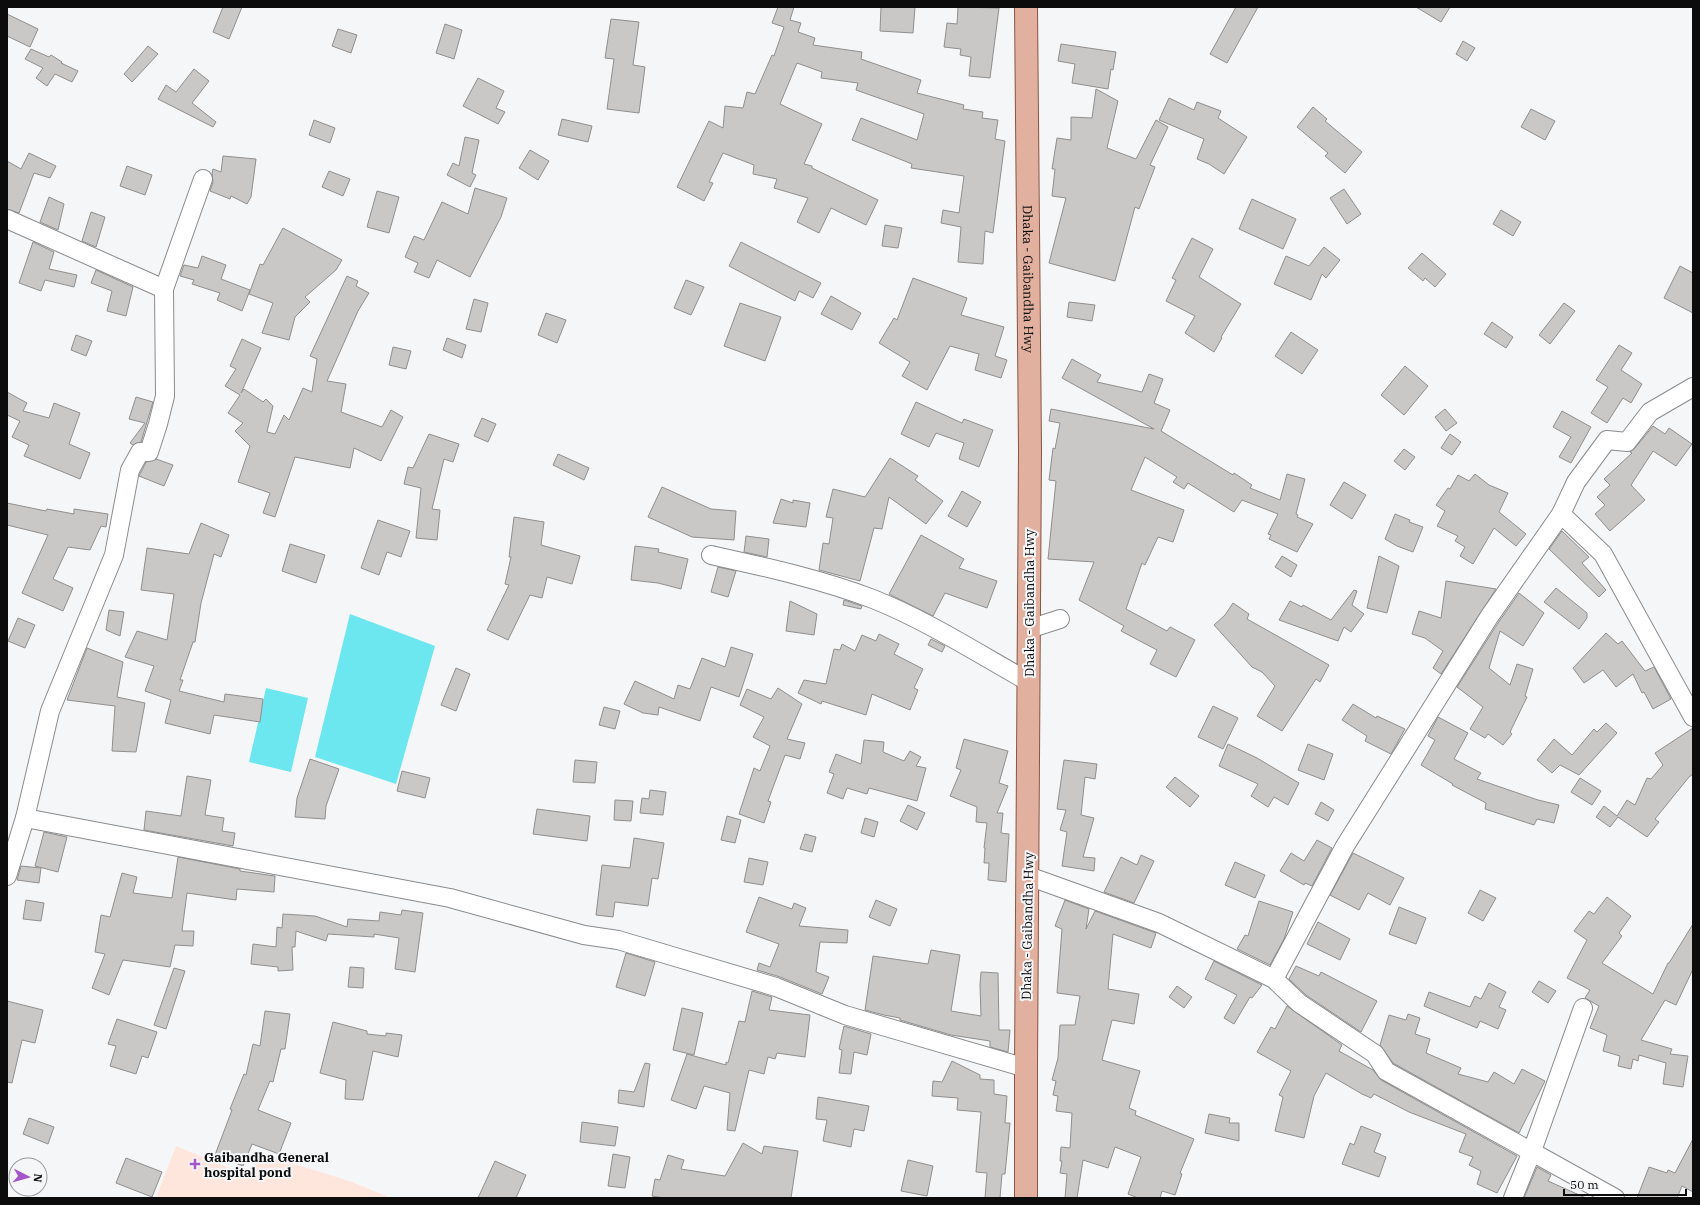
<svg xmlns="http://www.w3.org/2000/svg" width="1700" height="1205" font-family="'IBM Plex Serif',serif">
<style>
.medical{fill:#ffe6dc}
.water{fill:#6ce7ef}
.building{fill:#c9c8c6;stroke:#908f8d}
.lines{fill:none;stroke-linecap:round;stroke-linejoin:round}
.minor-casing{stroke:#898b8d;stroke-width:20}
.primary-casing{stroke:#8a5542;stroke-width:24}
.minor{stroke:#fff;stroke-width:18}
.primary{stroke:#e2b09f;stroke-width:22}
.poi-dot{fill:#a556c7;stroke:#f5f6f8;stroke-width:1.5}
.labels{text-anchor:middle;stroke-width:4;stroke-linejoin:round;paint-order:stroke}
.street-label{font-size:13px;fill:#0c0c0d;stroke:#f5f6f8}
.poi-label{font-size:13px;font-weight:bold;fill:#0c0c0d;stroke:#f5f6f8;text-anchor:start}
</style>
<rect width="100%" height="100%" fill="#f5f6f8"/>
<polygon class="medical" points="176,1146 248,1176 260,1153 352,1182 391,1198 156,1198"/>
<g class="water">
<polygon points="350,614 435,646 396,784 315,757"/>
<polygon points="266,688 308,698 291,772 249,762"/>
</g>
<g class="building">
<polygon points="223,7 242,7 229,39 213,32"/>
<polygon points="778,7 794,7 790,20 801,23 798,32 815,38 813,45 862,52 861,59 921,80 917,93 964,105 963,109 983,112 982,118 998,120 995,139 1005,141 993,233 985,231 983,264 958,262 961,227 941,223 943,210 959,213 964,176 911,168 912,164 852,140 861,118 917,140 924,114 856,90 858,83 821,78 822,72 797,63 780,104 822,124 804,164 812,166 812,168 878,200 866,225 831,208 819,233 797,222 808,198 774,188 777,179 753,174 754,165 723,153 709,182 713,183 704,201 677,187 709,121 723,128 725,106 743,108 747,92 755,94 772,55 774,56 784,27 772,23"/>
<polygon points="881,7 915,7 913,33 880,31"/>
<polygon points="958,7 999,8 990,78 969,76 971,57 960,55 961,49 944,47 947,23 957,24"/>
<polygon points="1236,7 1258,7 1227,63 1210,54"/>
<polygon points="1416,7 1450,7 1441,22"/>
<polygon points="7,14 38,29 30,47 7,36"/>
<polygon points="611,19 639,22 633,65 645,67 639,113 607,109 614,59 605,58"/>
<polygon points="445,24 462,30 454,59 436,53"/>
<polygon points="338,29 357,35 351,53 332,46"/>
<polygon points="1463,41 1475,48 1467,61 1456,54"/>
<polygon points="1061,44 1116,52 1113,70 1111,69 1108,89 1072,83 1075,64 1058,61"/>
<polygon points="148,46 158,54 132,82 124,74"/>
<polygon points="31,49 49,57 51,55 62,62 61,63 78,71 72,82 55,74 47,86 36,78 43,68 25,59"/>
<polygon points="194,69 209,81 192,103 216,122 213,127 158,99 166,85 176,92"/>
<polygon points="478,78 504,91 496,108 505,112 498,124 463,106"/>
<polygon points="1096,89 1118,101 1107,148 1136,159 1156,120 1168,127 1150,165 1155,167 1139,209 1135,207 1115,281 1049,263 1066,198 1052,196 1055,169 1052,169 1057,138 1071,140 1071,117 1092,118"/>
<polygon points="1169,98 1194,110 1197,102 1221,111 1218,118 1247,137 1224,174 1209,164 1197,159 1204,139 1159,120"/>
<polygon points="1313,107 1327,119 1325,121 1362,152 1345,173 1325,156 1328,153 1297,127"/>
<polygon points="1531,109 1555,121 1545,140 1521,127"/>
<polygon points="562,119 592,126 588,142 558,135"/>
<polygon points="314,120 335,128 330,143 309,135"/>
<polygon points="465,137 479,140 472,173 476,175 470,187 447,175 453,163 459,166"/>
<polygon points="530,150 549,161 538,180 519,168"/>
<polygon points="29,153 56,166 50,178 34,173 19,213 7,209 7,161 21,169"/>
<polygon points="223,156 256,159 251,197 247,204 231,196 230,199 210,191 213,182 212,173 213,169 221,172"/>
<polygon points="127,166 152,175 145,195 120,186"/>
<polygon points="329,171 350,179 343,196 322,187"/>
<polygon points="475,188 507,198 501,217 470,277 437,260 429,278 414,272 418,263 405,257 414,236 424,240 442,202 468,214"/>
<polygon points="1344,189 1361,214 1347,224 1330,198"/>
<polygon points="377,191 399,197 389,233 367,227"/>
<polygon points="49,197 64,204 58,230 40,222"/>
<polygon points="1252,199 1296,219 1283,249 1239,229"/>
<polygon points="1501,210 1521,222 1513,236 1493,224"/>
<polygon points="91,212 105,217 96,247 82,241"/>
<polygon points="885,225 902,228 898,248 882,246"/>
<polygon points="283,228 342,260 336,270 305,297 310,302 295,317 289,340 262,333 273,303 249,294 260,264 263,265"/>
<polygon points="1192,238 1213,249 1199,277 1241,304 1221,337 1222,338 1214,352 1185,333 1195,316 1166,301 1176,280 1172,278"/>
<polygon points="33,242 54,252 49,269 77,275 74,287 45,280 41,291 19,283"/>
<polygon points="741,242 821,283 813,298 799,291 795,301 729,266"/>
<polygon points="1324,247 1340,260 1326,278 1322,274 1311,300 1274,284 1286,256 1309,266"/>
<polygon points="1422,253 1446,274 1435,287 1425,278 1423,281 1408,268"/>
<polygon points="202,256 226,265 221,279 250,290 242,311 217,300 220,293 192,284 194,280 180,276 184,265 198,268"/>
<polygon points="1680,266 1693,273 1693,313 1664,298"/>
<polygon points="96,270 133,287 126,316 107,311 112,291 91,283"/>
<polygon points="347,276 358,281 356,286 369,293 358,311 327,381 346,384 341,412 382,427 391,410 403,417 381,461 354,448 350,468 295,457 275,517 263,513 270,493 238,482 250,446 235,431 243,423 228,413 240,395 225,386 236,369 230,366 242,339 261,348 241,393 244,389 263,402 266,399 273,406 267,432 275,434 284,415 289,420 303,388 312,392 317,359 310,356"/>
<polygon points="913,278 967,298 961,315 1004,327 995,356 1007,360 1001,378 975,370 979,354 950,346 927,390 902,376 910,362 879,343 894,318 897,320"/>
<polygon points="686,280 704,287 691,315 674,308"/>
<polygon points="831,296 861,313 852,330 821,314"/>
<polygon points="474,299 488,303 481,332 466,329"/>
<polygon points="1069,302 1095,305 1092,321 1067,317"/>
<polygon points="740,303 781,317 765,361 724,346"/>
<polygon points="1564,303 1575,311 1550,344 1539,335"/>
<polygon points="546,313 566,320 557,343 538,335"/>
<polygon points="1492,322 1513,337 1506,348 1484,334"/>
<polygon points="1291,332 1318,350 1302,374 1275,356"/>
<polygon points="76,335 92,341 86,356 71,350"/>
<polygon points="447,338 466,345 462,358 443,350"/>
<polygon points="1619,345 1632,353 1621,370 1642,384 1631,403 1623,398 1607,423 1591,413 1608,387 1596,380"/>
<polygon points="393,347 411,351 406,369 389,365"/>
<polygon points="1072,359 1101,375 1097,382 1142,392 1149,374 1163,379 1154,403 1170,410 1161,431 1233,475 1234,473 1252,485 1250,488 1280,500 1287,474 1305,479 1296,514 1298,515 1297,517 1313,524 1297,552 1269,539 1271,535 1268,534 1278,514 1242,500 1234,512 1188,483 1184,489 1173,482 1177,477 1145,457 1131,490 1184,510 1173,542 1158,537 1145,565 1142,563 1126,609 1167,631 1170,627 1195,640 1176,677 1150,664 1157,650 1121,631 1124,626 1079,600 1094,562 1048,559 1056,481 1049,480 1053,448 1055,449 1060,423 1049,421 1051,409 1154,429 1062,378"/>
<polygon points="1405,366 1428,386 1404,415 1381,395"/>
<polygon points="7,392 27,403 23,411 49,418 54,403 80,413 69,444 90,453 80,479 24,456 29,445 12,437 20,421 7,415"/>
<polygon points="136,397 153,402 141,442 133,445 130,443 145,423 129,419"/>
<polygon points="916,402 962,423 964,419 993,430 979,467 959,459 964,443 936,433 929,447 901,434"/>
<polygon points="1445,409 1457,423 1446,431 1435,417"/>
<polygon points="1562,411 1591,427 1571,463 1559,457 1571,437 1553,427"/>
<polygon points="482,418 496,424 488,442 474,436"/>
<polygon points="1653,426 1665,434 1669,428 1692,444 1676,466 1653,451 1631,485 1645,500 1610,531 1595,514 1605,505 1597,497 1610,485 1604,479 1632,453 1630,452 1635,448"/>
<polygon points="429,434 459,444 453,462 444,459 432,509 440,510 437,540 416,538 421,488 404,484 408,467 413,468"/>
<polygon points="1450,434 1461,442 1452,455 1441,448"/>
<polygon points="1404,449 1415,457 1405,470 1394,461"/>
<polygon points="558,454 589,468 584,480 553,465"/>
<polygon points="890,458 918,476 915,480 943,501 926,524 889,497 882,529 874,528 860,581 819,570 823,543 829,544 833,518 826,517 833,489 865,497"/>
<polygon points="156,459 173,465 164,486 139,476 146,462"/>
<polygon points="1475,474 1489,485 1508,493 1499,512 1526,534 1516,546 1494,528 1473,564 1460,556 1465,547 1455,541 1458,536 1437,526 1445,511 1436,505 1448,488 1450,489 1458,475 1469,481"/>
<polygon points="1344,482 1366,495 1352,519 1330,505"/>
<polygon points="662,487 711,509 736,511 734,540 692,537 648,517"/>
<polygon points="962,491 981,502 967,527 948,516"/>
<polygon points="781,499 793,503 793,500 810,503 806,527 773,523"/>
<polygon points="7,503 46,511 47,509 74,514 74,509 108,514 106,527 101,526 90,550 68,547 53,579 73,588 63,611 22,593 48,535 7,525"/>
<polygon points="1395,514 1410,520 1409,522 1423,527 1413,552 1397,546 1385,539"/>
<polygon points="514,517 544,522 541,545 580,556 572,584 547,577 542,598 530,595 508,640 487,630 509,585 505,584 511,557 509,557"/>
<polygon points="378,520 410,531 401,557 387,552 379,575 361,568"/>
<polygon points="201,523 229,535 221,557 214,554 201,603 195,642 193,642 180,680 183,680 179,691 224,702 225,694 263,699 260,722 214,715 210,734 165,723 171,700 145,691 154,666 125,657 137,631 167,640 174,594 141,590 147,548 189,554"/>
<polygon points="1562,531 1589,557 1582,563 1606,590 1599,597 1549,549"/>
<polygon points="921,535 964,559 959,568 997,581 987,608 945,593 933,616 889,594"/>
<polygon points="746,536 769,539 767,557 744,552"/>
<polygon points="290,544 325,555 316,583 282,571"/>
<polygon points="635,546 659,549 658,552 688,559 681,589 658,583 631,580"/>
<polygon points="1282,556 1297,565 1291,577 1275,567"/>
<polygon points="1379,556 1399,566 1387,613 1367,608"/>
<polygon points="718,567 736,571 728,597 711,592"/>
<polygon points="1446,581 1496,589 1441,674 1433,668 1443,651 1425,638 1412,634 1419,611 1441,618"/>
<polygon points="1556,588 1587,613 1587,618 1579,629 1544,602"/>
<polygon points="1354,590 1357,591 1352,605 1364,614 1351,632 1344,627 1338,641 1279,620 1290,601 1302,607 1303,605 1331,620"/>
<polygon points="1519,593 1544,613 1523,646 1500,631 1489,668 1510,685 1517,664 1533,669 1525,696 1527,697 1510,732 1512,734 1503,745 1488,734 1485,738 1470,729 1483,707 1457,687 1498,623"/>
<polygon points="844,600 862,606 861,609 843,605"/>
<polygon points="790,601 817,614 814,635 786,631"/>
<polygon points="1233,603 1249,614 1247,619 1329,665 1320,682 1316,679 1282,731 1257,716 1275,686 1262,672 1252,667 1214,625 1225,615"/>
<polygon points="109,610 124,612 120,636 106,630"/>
<polygon points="18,618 35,625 25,648 8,641"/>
<polygon points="1606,633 1618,644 1622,641 1645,671 1654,667 1671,699 1653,709 1644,692 1642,693 1633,674 1616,687 1603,670 1584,683 1573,668"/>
<polygon points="879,634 899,644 894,654 923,669 914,688 918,690 910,710 872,694 866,715 822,701 821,704 798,693 804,680 826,684 834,649 840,650 842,644 855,651 862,635 876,641"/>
<polygon points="931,639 945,646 942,652 928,645"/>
<polygon points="731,647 753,654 739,697 711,687 700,721 659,707 658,715 643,713 624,704 635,681 674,699 678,685 690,689 702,658 725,667"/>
<polygon points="87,648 123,662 117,697 145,703 136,752 112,751 115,706 67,700"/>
<polygon points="456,668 470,674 456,711 441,705"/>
<polygon points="778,688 802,704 787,739 805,743 800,759 785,755 768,801 771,802 764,823 739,814 754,768 760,771 770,746 753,737 764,717 740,705 747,689 771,699"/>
<polygon points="1353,704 1376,718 1377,716 1405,729 1391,754 1365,741 1367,736 1342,720"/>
<polygon points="1213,706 1238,718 1223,749 1198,737"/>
<polygon points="604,707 620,711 615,729 599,725"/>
<polygon points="1438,717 1468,733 1454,759 1481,773 1477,779 1538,800 1559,805 1554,823 1537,819 1534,825 1485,809 1486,803 1452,785 1453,784 1421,765 1435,740 1428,736"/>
<polygon points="1606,723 1617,733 1579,775 1560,765 1552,773 1537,760 1554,739 1572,755 1594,729 1597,732"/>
<polygon points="1693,728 1693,774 1689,777 1655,819 1659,822 1647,837 1618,817 1610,827 1596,817 1604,806 1617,816 1627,800 1635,805 1647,778 1651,779 1663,765 1655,753"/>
<polygon points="964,739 1008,751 999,783 1008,786 997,813 1003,813 1001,833 1009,834 1006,882 988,880 989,863 984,863 985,848 984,848 987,823 976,822 977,807 950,796 961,770 956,768"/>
<polygon points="864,740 884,742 883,752 904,761 910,751 921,757 916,766 926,768 917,801 869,788 867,794 847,788 843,799 827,793 834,774 829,772 836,754 861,764"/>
<polygon points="1228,744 1257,758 1299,783 1288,805 1274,797 1268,807 1251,796 1258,784 1219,766"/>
<polygon points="1308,744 1333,754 1324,780 1298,770"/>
<polygon points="310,759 339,769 326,806 325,819 295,817 297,798"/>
<polygon points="575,760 597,762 595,783 573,782"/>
<polygon points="1064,760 1097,764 1095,779 1085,777 1081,815 1094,818 1083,857 1095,858 1094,871 1062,866 1067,832 1060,830 1066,810 1057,809"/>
<polygon points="402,771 430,778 425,798 397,791"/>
<polygon points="187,776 211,780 205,815 224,818 222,831 235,833 233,846 144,830 146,811 181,816"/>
<polygon points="1175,777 1199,796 1190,807 1166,787"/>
<polygon points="1580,778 1601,791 1592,805 1571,792"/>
<polygon points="650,790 666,792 663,815 640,813 642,798 649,799"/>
<polygon points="615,800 633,801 631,821 614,820"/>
<polygon points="1321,802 1334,810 1328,821 1315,814"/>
<polygon points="908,805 925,813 917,830 900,821"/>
<polygon points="537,809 590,816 587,841 533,834"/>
<polygon points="727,816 741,820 735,843 721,840"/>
<polygon points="865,818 878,822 874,837 861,833"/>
<polygon points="44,832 67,837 58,872 35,866"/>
<polygon points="805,834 816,837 812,852 800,849"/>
<polygon points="634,838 664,843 658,879 652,878 648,906 615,902 613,917 596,915 602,865 630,868"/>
<polygon points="1317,840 1332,848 1312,886 1305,883 1304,885 1280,871 1291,853 1304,861"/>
<polygon points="1353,853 1404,878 1390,905 1368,893 1359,910 1330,895"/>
<polygon points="1141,855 1154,861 1134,903 1104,892 1121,857 1137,865"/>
<polygon points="178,857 240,869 240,871 275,876 274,892 237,889 236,900 187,893 182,931 194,931 193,946 175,945 170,967 123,960 109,995 92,988 105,954 95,952 101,915 110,917 122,873 137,877 133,893 172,898"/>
<polygon points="749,858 768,862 763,885 744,882"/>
<polygon points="1235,862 1265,875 1255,898 1225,885"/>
<polygon points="21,866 41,868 39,883 17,880"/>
<polygon points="1480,890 1496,898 1483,921 1468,913"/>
<polygon points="759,897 792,909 794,903 806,908 799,926 848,930 847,943 820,942 816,972 829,977 822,994 780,977 757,970 759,963 770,967 779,944 746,932"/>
<polygon points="1607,897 1631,916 1619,933 1622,936 1602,963 1653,994 1668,963 1669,963 1693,924 1693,969 1676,1005 1665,1000 1641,1040 1672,1049 1670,1054 1688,1056 1683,1087 1663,1084 1666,1063 1639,1055 1638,1061 1633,1059 1631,1069 1618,1066 1620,1056 1603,1051 1607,1035 1590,1028 1599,1006 1585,998 1590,990 1567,978 1587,940 1574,931 1589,911 1594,914"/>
<polygon points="26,900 44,903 41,921 23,919"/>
<polygon points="876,900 897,909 890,926 869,917"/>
<polygon points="1065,900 1089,909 1086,929 1095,911 1156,933 1151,948 1113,934 1108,989 1139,994 1134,1024 1112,1020 1102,1060 1140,1071 1129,1108 1136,1111 1135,1115 1194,1139 1180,1173 1182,1174 1175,1195 1162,1191 1160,1198 1138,1198 1128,1194 1141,1157 1115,1147 1108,1168 1083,1160 1077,1198 1065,1198 1067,1174 1060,1173 1062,1161 1060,1161 1061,1147 1070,1148 1072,1113 1056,1111 1058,1096 1053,1095 1056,1081 1052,1080 1058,1058 1060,1025 1075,1025 1080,996 1057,993 1062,929 1055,926"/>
<polygon points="1259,901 1293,912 1284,939 1270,965 1237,949 1245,935 1248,936"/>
<polygon points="1399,907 1426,918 1416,944 1389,934"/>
<polygon points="402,910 423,913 415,972 395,969 399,938 374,934 374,937 328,934 326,941 296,931 295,947 292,947 293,970 278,971 278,967 251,964 253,944 276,947 277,927 282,928 283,914 315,916 347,927 348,919 379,921 380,912 401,915"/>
<polygon points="1318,922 1350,939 1340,960 1307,944"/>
<polygon points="931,950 960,955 951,1011 981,1016 980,985 981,972 998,973 999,1030 1010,1030 1008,1052 990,1047 990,1041 951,1035 900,1020 900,1018 884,1015 865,1010 873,956 928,964"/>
<polygon points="626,953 655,962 645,996 616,987"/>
<polygon points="1214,961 1262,985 1252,998 1250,997 1234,1024 1224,1018 1237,995 1205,979"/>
<polygon points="1296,966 1319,976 1321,972 1377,1001 1361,1032 1306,995 1289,979"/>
<polygon points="350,967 364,968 363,988 348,987"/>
<polygon points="174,968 185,971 166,1029 154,1025"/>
<polygon points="1539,981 1556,991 1548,1003 1532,992"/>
<polygon points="1489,983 1506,992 1499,1007 1506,1010 1498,1029 1480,1021 1477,1028 1424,1006 1429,992 1470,1007 1475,996 1481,999"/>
<polygon points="1177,986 1192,997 1184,1008 1169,997"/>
<polygon points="752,991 772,997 769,1010 810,1015 805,1057 777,1053 775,1059 768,1057 764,1074 749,1070 735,1131 727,1130 730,1093 704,1086 696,1109 671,1100 687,1054 726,1065 726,1062 728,1063 739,1021 745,1022"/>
<polygon points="7,1001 43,1010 35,1043 22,1040 12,1083 7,1082"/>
<polygon points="1287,1006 1342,1045 1339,1051 1373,1070 1381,1080 1517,1156 1497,1193 1477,1184 1481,1171 1469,1165 1473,1157 1459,1152 1466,1134 1409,1112 1374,1094 1371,1098 1362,1094 1326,1073 1314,1096 1304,1138 1275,1131 1283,1097 1279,1095 1291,1071 1257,1052 1271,1027 1275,1029"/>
<polygon points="682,1008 703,1013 694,1055 673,1050"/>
<polygon points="265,1011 290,1014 285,1049 281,1049 273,1082 270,1081 258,1110 291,1123 279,1154 252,1144 243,1166 215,1155 232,1110 230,1109 244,1074 246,1075 253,1044 260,1046"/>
<polygon points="1408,1014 1420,1018 1415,1034 1430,1039 1426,1053 1461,1068 1458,1074 1488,1082 1494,1072 1514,1084 1522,1069 1545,1081 1519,1133 1393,1063 1380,1045 1389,1015 1406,1020"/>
<polygon points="117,1019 157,1032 148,1058 142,1056 136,1074 110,1066 116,1046 108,1044"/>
<polygon points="333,1022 367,1031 367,1034 386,1036 386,1033 402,1035 398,1057 373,1051 363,1100 345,1099 346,1080 320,1073"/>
<polygon points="844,1026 871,1034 867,1055 854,1052 851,1074 839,1073 842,1050 839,1049"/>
<polygon points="952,1061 980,1075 980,1079 994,1080 994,1094 1007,1096 1005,1123 1010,1123 1005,1174 1002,1174 1000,1198 985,1198 987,1173 976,1172 981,1112 957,1110 958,1098 932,1096 933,1081 942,1082"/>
<polygon points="645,1063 650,1064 644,1107 618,1103 619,1090 634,1092"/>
<polygon points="818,1097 869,1106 864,1131 854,1129 851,1147 823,1141 827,1120 816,1119"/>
<polygon points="1209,1114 1230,1118 1229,1123 1239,1123 1239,1141 1205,1133"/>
<polygon points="29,1118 54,1127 48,1144 23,1134"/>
<polygon points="582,1122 618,1127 615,1146 580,1142"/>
<polygon points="1361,1126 1381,1134 1374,1152 1386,1157 1379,1177 1342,1164 1350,1143 1354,1145"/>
<polygon points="1693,1139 1693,1192 1682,1186 1677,1198 1637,1198 1649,1167 1667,1173 1668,1170 1675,1173"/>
<polygon points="743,1143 762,1154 764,1146 798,1151 791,1198 664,1198 652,1196 655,1179 660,1180 668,1155 684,1160 681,1169 725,1176"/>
<polygon points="613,1154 630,1157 625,1188 608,1186"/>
<polygon points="126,1158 162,1172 152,1197 116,1183"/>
<polygon points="908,1160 933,1166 927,1196 901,1191"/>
<polygon points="495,1161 526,1175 516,1198 478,1198"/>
<polygon points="1537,1167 1551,1175 1548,1181 1586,1198 1524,1198"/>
</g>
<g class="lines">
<g class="minor-casing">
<g id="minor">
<polyline points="7,219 164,289"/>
<polyline points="1561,514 1603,554 1693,717"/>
<path d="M711 555C765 567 820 579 873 599 926 620 979 654 1029 682"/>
<polyline points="1029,629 1060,619"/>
<polyline points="25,818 450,898 584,935 618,940 776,987 845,1015 1026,1068"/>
<polyline points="7,876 25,818 50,711 114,555 130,470 140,452 149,452 158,424 165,396 164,289 203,179"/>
<polyline points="1028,876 1159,923 1274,979 1299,1003 1375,1054 1386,1071 1615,1198"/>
<polyline points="1274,979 1345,846 1489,617 1561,514 1576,482 1607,440 1627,442 1650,412 1693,387"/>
<polyline points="1513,1198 1532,1151 1583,1008"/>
</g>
</g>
<g class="primary-casing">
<g id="primary">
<path id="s1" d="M1026 7 1030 450 1026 1068V1198"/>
</g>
</g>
<use href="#minor" class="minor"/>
<use href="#primary" class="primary"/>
</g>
<path class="poi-dot" d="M193 1158h4v4h4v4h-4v4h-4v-4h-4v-4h4z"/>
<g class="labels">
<g class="street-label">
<text dy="5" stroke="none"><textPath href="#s1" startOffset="272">Dhaka - Gaibandha Hwy</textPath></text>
<text transform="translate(1029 603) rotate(-90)" y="5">Dhaka - Gaibandha Hwy</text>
<text transform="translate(1027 926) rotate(-89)" y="5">Dhaka - Gaibandha Hwy</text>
</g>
<g class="poi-label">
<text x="204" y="1162">Gaibandha General<tspan x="204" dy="15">hospital pond</tspan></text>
</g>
</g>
<rect width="1700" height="1205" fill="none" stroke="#0c0c0d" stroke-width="16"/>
<g transform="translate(28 1177) rotate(96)"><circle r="19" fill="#f5f6f8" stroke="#98989a"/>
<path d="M0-3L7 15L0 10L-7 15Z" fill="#a556c7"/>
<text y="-6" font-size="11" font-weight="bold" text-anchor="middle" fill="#0c0c0d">N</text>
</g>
<path d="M1564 1189v6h122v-6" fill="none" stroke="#0c0c0d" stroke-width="2"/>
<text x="1570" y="1189" font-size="12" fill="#0c0c0d" stroke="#f5f6f8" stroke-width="3" paint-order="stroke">50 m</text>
</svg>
